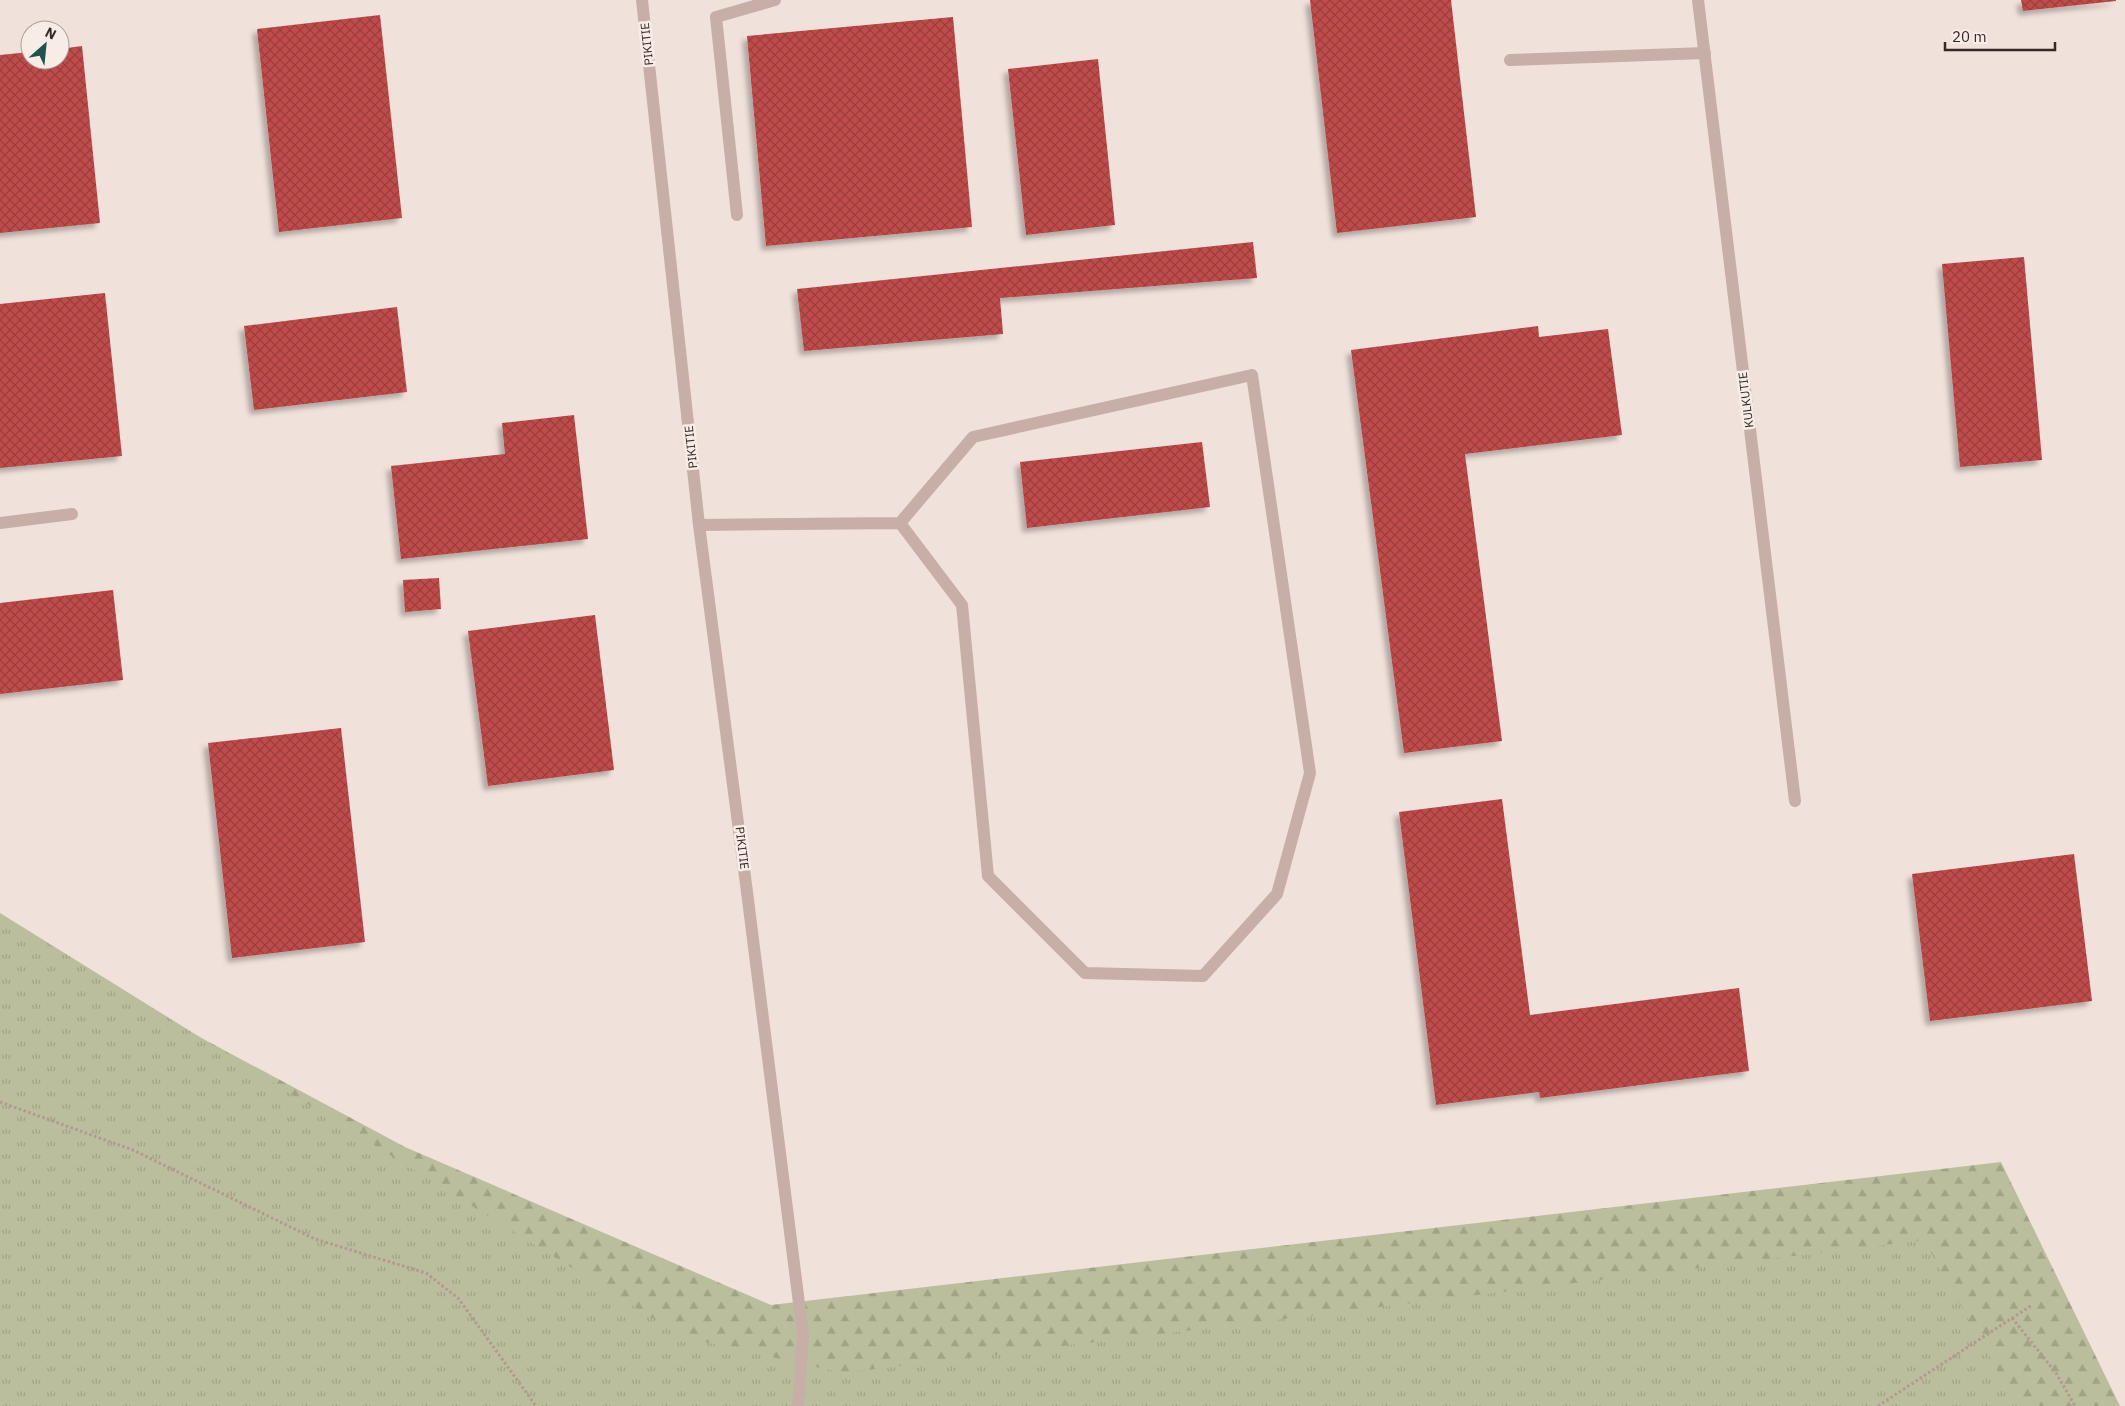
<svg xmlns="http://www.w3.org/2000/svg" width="2125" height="1406" font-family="'IBM Plex Sans',sans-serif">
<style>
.forest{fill:url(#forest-firs)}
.park{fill:url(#park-tufts)}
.building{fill:url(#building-cross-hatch);filter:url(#shadow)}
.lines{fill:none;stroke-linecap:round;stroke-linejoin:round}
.path{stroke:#b39892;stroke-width:3;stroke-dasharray:2.5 2.5;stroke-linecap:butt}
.lane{stroke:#c7afa8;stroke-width:12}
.street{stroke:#c7afa8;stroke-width:12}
.labels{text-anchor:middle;stroke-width:5;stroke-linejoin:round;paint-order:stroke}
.street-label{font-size:12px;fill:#352928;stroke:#f8ece7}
</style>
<defs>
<pattern id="forest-firs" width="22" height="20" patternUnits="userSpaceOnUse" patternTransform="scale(1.25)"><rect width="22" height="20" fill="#bbbe9c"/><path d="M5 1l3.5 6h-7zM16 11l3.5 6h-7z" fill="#a1a386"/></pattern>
<pattern id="park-tufts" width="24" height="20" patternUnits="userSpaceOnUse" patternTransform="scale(1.25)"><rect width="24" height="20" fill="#bbbe9c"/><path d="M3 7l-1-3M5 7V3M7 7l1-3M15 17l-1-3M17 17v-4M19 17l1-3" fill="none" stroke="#a1a386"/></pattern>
<pattern id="building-cross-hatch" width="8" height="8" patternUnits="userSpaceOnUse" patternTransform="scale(1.25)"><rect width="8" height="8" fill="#bf4b4b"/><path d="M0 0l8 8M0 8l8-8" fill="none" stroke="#9c3e3e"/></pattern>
<filter id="shadow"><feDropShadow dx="-4.5" dy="4.5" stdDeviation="2.5" flood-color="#0004"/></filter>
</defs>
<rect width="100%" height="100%" fill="#f0e1db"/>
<polygon class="forest" points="0,930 405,1147 771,1305 2001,1162 2120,1406 0,1406"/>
<polygon class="park" points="0,913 683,1337 843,1373 1924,1240 2017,1406 0,1406"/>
<g class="building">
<polygon points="1310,0 1451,0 1476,217 1337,233"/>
<polygon points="2021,0 2116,0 2116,1 2023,11"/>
<polygon points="380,15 402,218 279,232 257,29"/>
<polygon points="953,17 972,227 766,246 747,36"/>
<polygon points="82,46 100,223 0,233 0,55 30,52 30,60 60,60 60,49"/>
<polygon points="1098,59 1115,225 1026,235 1008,69"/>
<polygon points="1253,242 1257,278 1000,298 1003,334 804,351 797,289"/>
<polygon points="2024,257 2042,460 1960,467 1942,264"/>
<polygon points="105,293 122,456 0,468 0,304"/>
<polygon points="397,307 407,392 254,410 244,326"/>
<polygon points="1538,326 1539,337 1608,329 1622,435 1465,454 1502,741 1404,753 1351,350"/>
<polygon points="574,415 588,539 401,559 391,466 505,454 502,423"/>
<polygon points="1202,442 1210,507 1027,528 1020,462"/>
<polygon points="439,578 441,609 405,612 403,580"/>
<polygon points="113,590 123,680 0,694 0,603"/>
<polygon points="595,615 614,770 488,786 468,631"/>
<polygon points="341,728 365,942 232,958 208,743"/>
<polygon points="1502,799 1530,1015 1739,988 1749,1071 1540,1098 1539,1092 1436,1105 1399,812"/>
<polygon points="2074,854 2092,1001 1930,1021 1912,874"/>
</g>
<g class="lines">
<g class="path">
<polyline points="0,1102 133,1150 315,1239 426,1273 458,1298 536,1406"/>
<polyline points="2012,1318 2056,1373 2075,1406"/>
<polyline points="1878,1406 2032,1305"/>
</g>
<g class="lane">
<polyline points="1510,60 1705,53"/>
<polyline points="737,215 716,17 775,0"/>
<polyline points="0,523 72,514"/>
<polyline points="699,525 900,523 962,605 988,876 1085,973 1203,976 1277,894 1310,773 1252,375 973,437 900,523"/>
<polyline points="747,892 803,1335 798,1406"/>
</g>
<g class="street">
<polyline points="642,0 699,525 747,892"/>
<polyline points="1698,0 1795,801"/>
</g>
</g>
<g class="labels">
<g class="street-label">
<text transform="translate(647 44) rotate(-96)" y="4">PIKITIE</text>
<text transform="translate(1746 400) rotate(-97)" y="4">KULKUTIE</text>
<text transform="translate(691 447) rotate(-96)" y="4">PIKITIE</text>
<text transform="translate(742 848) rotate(83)" y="4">PIKITIE</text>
</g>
</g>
<g transform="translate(45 45) rotate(27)"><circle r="24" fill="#f8ece7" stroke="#aa9e9b"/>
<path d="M0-4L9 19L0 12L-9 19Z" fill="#20544a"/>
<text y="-8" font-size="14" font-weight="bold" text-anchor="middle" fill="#352928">N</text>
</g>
<path d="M1945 42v8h110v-8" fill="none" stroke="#352928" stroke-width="2.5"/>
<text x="1952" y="42" font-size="15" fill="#352928" stroke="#f8ece7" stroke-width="4" paint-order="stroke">20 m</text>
</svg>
